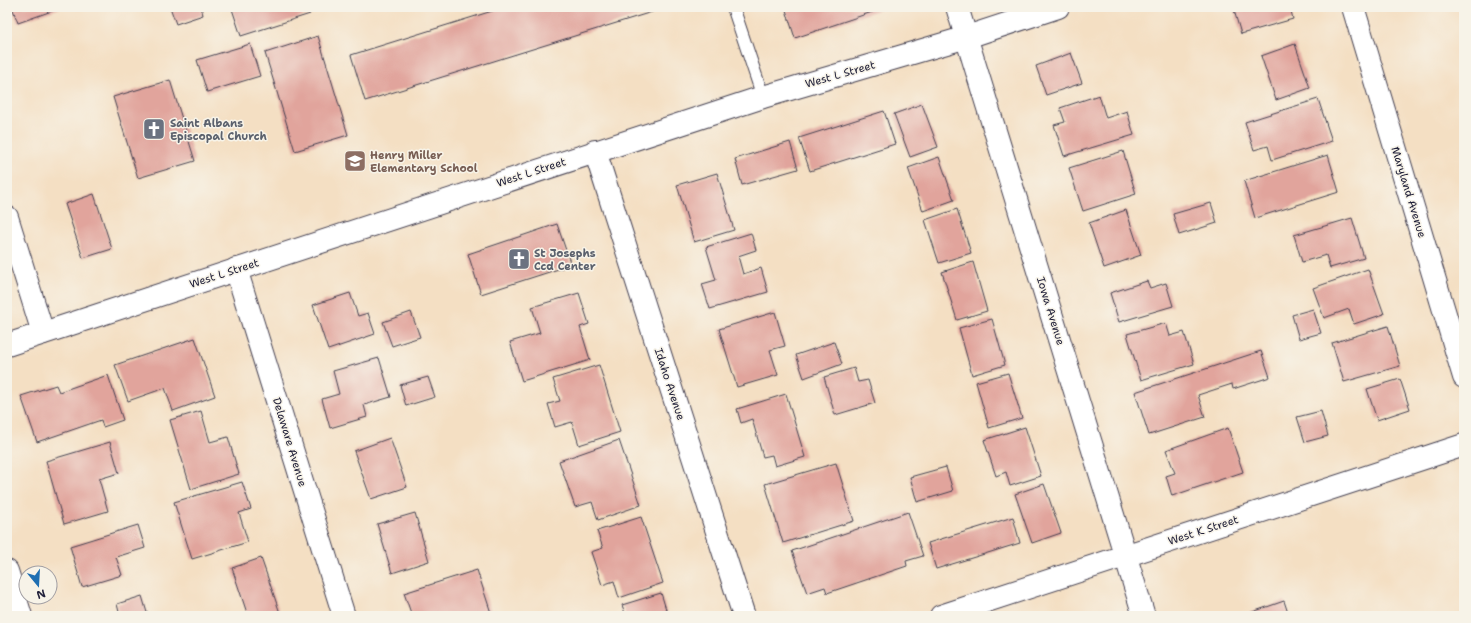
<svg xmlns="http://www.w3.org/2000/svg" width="1471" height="623" font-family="'Shantell Sans',sans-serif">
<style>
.building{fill:#e1a49c}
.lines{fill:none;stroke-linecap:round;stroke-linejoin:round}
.service-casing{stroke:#423e4f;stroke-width:14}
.minor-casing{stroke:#423e4f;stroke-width:24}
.service{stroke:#fff;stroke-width:12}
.minor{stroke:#fff;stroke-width:22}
.labels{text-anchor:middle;stroke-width:3;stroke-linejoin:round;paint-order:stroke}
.street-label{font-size:11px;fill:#22223b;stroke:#f7f3e8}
.worship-label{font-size:11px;font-weight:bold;fill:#5b616d;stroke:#f7f3e8;text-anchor:start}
.education-label{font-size:11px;font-weight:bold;fill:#785e54;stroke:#f7f3e8;text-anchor:start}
</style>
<rect width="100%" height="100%" fill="#f7f3e8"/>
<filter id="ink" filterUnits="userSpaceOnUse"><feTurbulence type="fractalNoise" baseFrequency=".025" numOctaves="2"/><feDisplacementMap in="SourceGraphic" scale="8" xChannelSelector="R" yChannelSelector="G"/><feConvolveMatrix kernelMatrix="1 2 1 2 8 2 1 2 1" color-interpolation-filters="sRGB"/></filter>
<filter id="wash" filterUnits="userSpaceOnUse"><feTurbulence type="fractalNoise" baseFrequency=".012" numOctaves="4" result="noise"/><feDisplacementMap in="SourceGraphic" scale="16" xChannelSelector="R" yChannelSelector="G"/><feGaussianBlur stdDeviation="0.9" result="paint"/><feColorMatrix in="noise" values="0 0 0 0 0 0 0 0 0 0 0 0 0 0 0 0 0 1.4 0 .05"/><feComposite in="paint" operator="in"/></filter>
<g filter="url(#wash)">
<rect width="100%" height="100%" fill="#f4dfc3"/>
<g id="blocks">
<g class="building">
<polygon points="12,7 63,7 18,23"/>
<polygon points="170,7 201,7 203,15 176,24"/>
<polygon points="239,7 308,7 310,14 241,36 232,9"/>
<polygon points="505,7 668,7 365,101 351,55"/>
<polygon points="785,7 887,7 795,38"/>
<polygon points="1233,7 1290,7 1293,19 1241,34"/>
<polygon points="318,36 348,135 295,151 265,53"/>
<polygon points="250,44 260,76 207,92 197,60"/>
<polygon points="1295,44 1310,88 1276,100 1261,56"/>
<polygon points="1071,53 1082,83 1046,95 1036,66"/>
<polygon points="170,80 195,161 138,178 113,97"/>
<polygon points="1099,95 1106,118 1127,111 1134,135 1064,156 1054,125 1065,122 1060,108"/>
<polygon points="1318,99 1332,141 1272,160 1268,146 1254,150 1245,122"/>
<polygon points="922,104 938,147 910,157 894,114"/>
<polygon points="884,111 895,144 810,171 799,138"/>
<polygon points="790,142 798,169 742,185 735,159"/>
<polygon points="1123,151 1136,194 1083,211 1069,168"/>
<polygon points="1328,155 1339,192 1255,218 1244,181"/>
<polygon points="939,157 954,200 923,211 908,168"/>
<polygon points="717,173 734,230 694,242 677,185"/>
<polygon points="94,194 112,249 83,258 65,204"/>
<polygon points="1211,203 1217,223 1179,235 1173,214"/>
<polygon points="957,209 971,253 939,263 925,220"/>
<polygon points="1126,210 1141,255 1104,268 1089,223"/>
<polygon points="1352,218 1364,258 1330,268 1326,255 1302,262 1294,235"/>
<polygon points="557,224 571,265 481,294 468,254"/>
<polygon points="751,233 756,250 738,256 743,274 761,268 768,292 710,309 702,284 716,280 706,247"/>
<polygon points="973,262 987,311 957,320 942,272"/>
<polygon points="1368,269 1384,314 1354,324 1349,309 1324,318 1313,288"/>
<polygon points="1147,281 1150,288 1166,283 1173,306 1119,322 1110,293"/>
<polygon points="350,293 358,316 368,313 375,334 328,350 313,305"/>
<polygon points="579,293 589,324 580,327 590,360 522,381 510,342 540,333 532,307"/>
<polygon points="1313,309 1321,333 1299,339 1292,315"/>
<polygon points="411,312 420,337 392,346 383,322"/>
<polygon points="775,312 785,346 770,350 778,375 737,387 719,329"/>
<polygon points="992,319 1005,365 972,375 959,328"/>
<polygon points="1166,323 1170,336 1184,332 1194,364 1141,380 1127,334"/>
<polygon points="1388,326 1400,366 1344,382 1332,343"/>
<polygon points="195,338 215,396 173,411 165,388 128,401 115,365"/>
<polygon points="834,342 842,364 804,378 796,355"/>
<polygon points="1261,351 1270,377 1233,389 1232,384 1198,395 1205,417 1149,435 1135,392"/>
<polygon points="379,358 391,397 364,405 367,417 330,428 322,399 339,394 333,371"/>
<polygon points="599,365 620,432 579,445 572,422 555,427 548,404 560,401 553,379"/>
<polygon points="854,368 858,382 868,380 875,403 835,415 824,377"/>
<polygon points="1008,373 1022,418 989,428 976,382"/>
<polygon points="108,375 123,420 103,427 101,420 37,442 21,396 56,385 59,392"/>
<polygon points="428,377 435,397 406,406 400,385"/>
<polygon points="1400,379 1410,409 1377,420 1367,389"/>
<polygon points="786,394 805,457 775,466 772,455 763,457 752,419 741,423 737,409"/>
<polygon points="201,411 210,442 228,437 239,474 191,489 170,420"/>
<polygon points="1321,411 1328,436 1305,442 1297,417"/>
<polygon points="1025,427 1041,476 1010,486 1006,472 996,476 984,440"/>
<polygon points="1228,428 1243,472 1172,496 1166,476 1175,473 1166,450"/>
<polygon points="390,438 407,487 371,499 354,451"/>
<polygon points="619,440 641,505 598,520 592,502 575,507 559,461"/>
<polygon points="110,442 119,473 99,479 108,511 64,524 46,461"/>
<polygon points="836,463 854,521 783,543 765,484"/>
<polygon points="946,467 953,491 917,502 910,477"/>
<polygon points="242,482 251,509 239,513 248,542 192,559 174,502"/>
<polygon points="1044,484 1061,533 1032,543 1015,494"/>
<polygon points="908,512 923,556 906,561 907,566 827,593 825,587 807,593 792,551"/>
<polygon points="415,513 429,561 392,573 377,524"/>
<polygon points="641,517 663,583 619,598 614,581 602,585 591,552 603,548 597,531"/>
<polygon points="1013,517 1020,543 936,569 928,543"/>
<polygon points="138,525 145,548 116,557 122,575 82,587 70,546"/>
<polygon points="261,558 281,616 248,616 232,568"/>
<polygon points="477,570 492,616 412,616 404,593"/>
<polygon points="661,593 668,616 626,616 622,605"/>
<polygon points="142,596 148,616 120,616 117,604"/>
<polygon points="1284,601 1289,616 1241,616"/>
</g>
</g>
</g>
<g filter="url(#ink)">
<use href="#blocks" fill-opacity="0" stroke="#423e4f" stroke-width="1"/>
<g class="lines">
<g class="service-casing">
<polyline id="service" points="733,7 763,97"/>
</g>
<g class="minor-casing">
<g id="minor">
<polyline points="957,7 1144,616"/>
<polyline points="1353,7 1464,377"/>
<polyline points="595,151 744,616"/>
<polyline points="7,217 43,333"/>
<polyline points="236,269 344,616"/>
<polyline points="7,345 763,97 967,37 1058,7"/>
<polyline points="7,571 21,616"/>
<polyline points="941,616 1464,445"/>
</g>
</g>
<use href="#service" class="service"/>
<use href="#minor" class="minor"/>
</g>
</g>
<defs>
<g id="church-square" transform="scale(1.15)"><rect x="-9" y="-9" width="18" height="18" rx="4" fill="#6b7280" stroke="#f7f3e8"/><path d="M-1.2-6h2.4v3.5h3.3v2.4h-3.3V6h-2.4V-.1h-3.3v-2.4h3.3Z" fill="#fff"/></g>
<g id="school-square" transform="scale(1.15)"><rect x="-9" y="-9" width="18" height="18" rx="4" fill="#8d6e63" stroke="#f7f3e8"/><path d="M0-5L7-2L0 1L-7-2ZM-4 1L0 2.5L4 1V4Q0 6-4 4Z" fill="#fff"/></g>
</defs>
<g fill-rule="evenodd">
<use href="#church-square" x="154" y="129"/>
<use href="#school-square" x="355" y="161"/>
<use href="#church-square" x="519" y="259"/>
</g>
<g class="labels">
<g class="street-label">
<text transform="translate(840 74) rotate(-16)" y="4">West L Street</text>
<text transform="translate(531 172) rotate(-18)" y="4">West L Street</text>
<text transform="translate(1409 192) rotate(73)" y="4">Maryland Avenue</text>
<text transform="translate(224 273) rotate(-18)" y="4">West L Street</text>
<text transform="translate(1051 311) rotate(73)" y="4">Iowa Avenue</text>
<text transform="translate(670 384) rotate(72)" y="4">Idaho Avenue</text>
<text transform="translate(290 442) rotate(73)" y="4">Delaware Avenue</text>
<text transform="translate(1203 530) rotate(-18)" y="4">West K Street</text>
</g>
<g class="worship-label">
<text x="170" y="127">Saint Albans<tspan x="170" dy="13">Episcopal Church</tspan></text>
<text x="534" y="257">St Josephs<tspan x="534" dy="13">Ccd Center</tspan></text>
</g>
<g class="education-label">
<text x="370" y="159">Henry Miller<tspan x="370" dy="13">Elementary School</tspan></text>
</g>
</g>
<rect width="1471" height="623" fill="none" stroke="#f7f3e8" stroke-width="24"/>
<g transform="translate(38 585) rotate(162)"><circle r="19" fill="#f7f3e8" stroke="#a29fa3"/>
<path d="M0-3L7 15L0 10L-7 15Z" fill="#1f6fb2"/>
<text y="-6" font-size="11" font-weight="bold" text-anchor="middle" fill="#22223b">N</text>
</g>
</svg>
